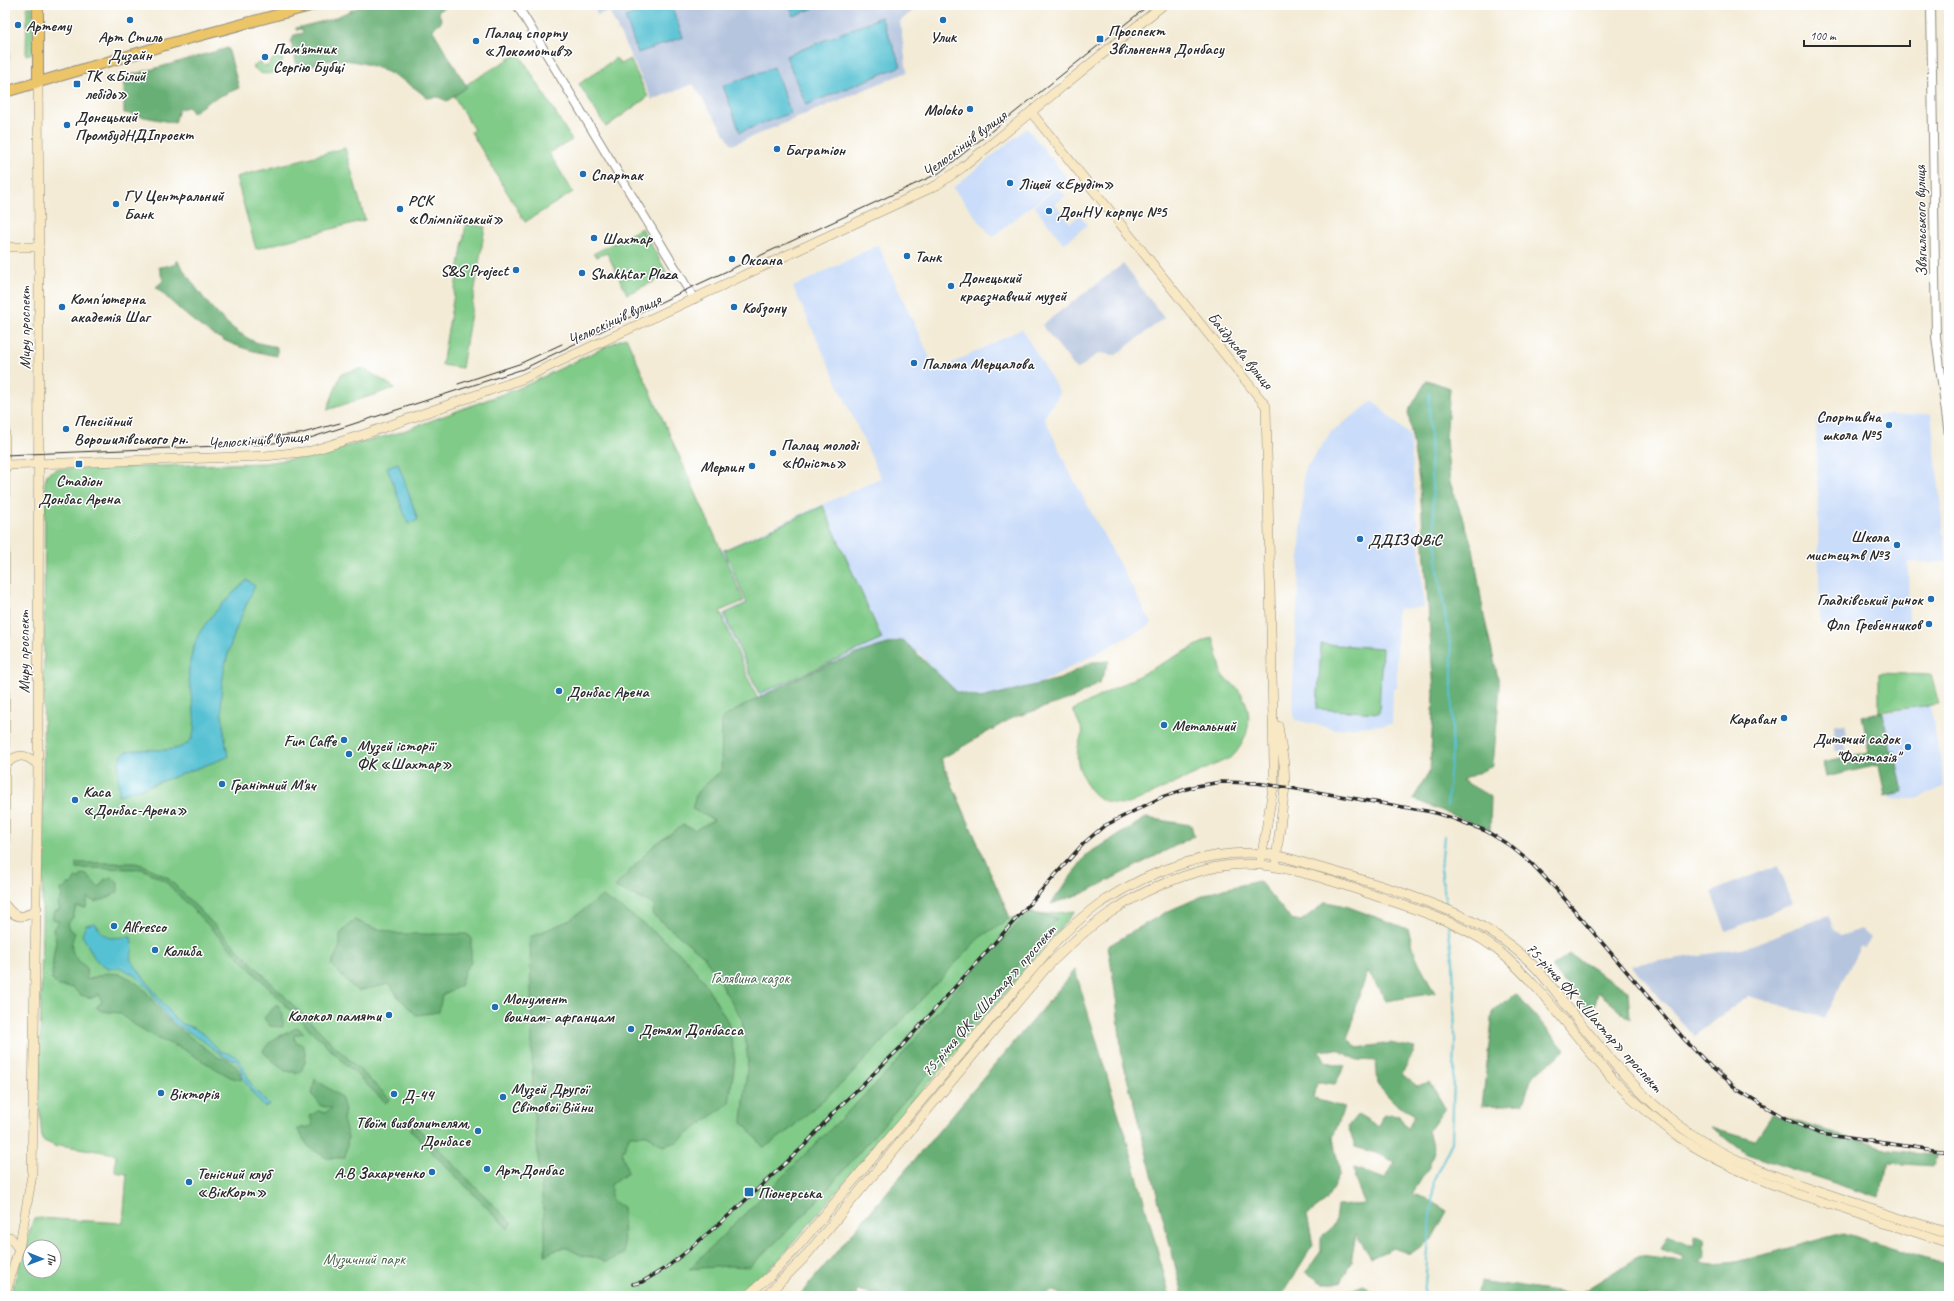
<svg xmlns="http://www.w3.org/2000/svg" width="1954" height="1301" font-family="Caveat,sans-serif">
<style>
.built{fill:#c9dcf9}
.industrial{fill:#b6c5de}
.green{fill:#80cb88;stroke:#567b5a;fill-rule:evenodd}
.forest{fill:#68af74;stroke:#4a6d50}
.water{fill:#57c1d3;stroke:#41767f}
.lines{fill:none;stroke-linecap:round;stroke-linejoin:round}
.stream{stroke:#57c1d3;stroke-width:2}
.tertiary-casing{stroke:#8f8b80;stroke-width:10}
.secondary-casing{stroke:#8f8b80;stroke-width:10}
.primary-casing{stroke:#8f8b80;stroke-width:12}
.tertiary{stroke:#fff;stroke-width:8}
.secondary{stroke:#f8e8c3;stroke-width:9}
.primary{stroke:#edc569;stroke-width:10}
.tram{stroke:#2b2b2b;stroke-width:1}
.rail-casing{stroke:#2b2b2b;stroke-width:3.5}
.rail{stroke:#fff;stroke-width:2;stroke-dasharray:6;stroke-linecap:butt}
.poi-dot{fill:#1f6fb2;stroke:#fff;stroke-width:1.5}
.labels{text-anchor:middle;stroke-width:3;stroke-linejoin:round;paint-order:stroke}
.poi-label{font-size:16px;font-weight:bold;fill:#2b2b2b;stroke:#fff;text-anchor:start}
.street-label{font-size:16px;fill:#2b2b2b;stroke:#fff}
.park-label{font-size:16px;fill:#49634c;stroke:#fff}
</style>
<rect width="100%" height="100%" fill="#fff"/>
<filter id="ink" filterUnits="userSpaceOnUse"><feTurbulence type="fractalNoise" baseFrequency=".025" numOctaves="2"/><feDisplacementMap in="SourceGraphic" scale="8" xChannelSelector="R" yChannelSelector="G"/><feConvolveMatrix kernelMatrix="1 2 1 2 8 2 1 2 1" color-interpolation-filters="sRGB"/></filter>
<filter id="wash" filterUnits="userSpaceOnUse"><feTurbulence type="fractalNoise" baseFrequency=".012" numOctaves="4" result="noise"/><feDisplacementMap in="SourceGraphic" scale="16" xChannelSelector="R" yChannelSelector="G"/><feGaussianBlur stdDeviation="0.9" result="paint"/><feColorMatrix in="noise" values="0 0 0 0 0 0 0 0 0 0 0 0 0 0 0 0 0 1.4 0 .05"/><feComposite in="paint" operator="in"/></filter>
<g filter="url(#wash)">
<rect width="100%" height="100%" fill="#f3ebd6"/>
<g class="built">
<polygon points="1027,128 1067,178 992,237 953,188"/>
<polygon points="1058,187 1066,196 1055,204 1070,223 1080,215 1087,225 1064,244 1034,206"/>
<polygon points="878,245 936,371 1022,329 1060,393 1044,417 1070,473 1152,624 1027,690 961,703 919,652 770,721 722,614 746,602 722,550 881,478 793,287"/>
<polygon points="1373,401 1410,436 1424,607 1397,609 1397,687 1393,688 1392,724 1335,729 1295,720 1292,706 1304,471 1331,432"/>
<polygon points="1931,414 1947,562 1908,562 1909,625 1820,625 1816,417"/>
<polygon points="1930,705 1945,786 1917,799 1889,798 1873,715"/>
</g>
<g class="industrial">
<polygon points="594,5 920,5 900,21 907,72 732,145 693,84 652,100 609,11 597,15"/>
<polygon points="1123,264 1164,318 1116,355 1099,353 1077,370 1042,325"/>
<polygon points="1834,724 1846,725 1846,751 1834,751"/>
<polygon points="1778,865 1793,904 1726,931 1711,892"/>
<polygon points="1828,915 1834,930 1840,936 1861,929 1871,938 1865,948 1860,947 1824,1018 1748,996 1694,1036 1631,965 1742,949"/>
</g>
<g class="green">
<polygon points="5,7 9,7 9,59 5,60"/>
<polygon points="27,7 33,7 33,53 26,55"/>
<polygon points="519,53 572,140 549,153 573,192 525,222 471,132 474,130 452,93"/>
<path d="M274 58 283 59C281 71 272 76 260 73L253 67 260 62 264 66H268Z"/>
<polygon points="616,58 620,64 630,59 648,97 606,127 579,84"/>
<polygon points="345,148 365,220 256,249 236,177"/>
<polygon points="466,224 485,227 462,368 442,365"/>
<polygon points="642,228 668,275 627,294 607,253 596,257 593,254"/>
<path d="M626 337 744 601 720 611 769 726 941 759 1010 918 1075 911 778 1261 736 1296H10L33 1220 38 1218 123 1223 127 1174 115 1172 116 1154 59 1145 57 1147 42 1140 39 1104 42 927 45 482 47 474 56 469 264 463 305 457 398 433 524 386ZM30 1247H54V1271H30Z"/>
<polygon points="363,368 395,388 327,410 341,374"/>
<polygon points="823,506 882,639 759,694 724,614 747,603 724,550"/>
<path d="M1213 637 1223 677C1254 695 1257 731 1232 757L1129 804C1119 804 1110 804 1101 799 1093 795 1089 789 1085 781 1075 762 1075 751 1083 732L1073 710Z"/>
<polygon points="1321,644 1382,648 1379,713 1317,709"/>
<polygon points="1879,673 1931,675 1939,704 1879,712"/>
</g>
<g class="forest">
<path d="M363 5H448L438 11 442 21 432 29 467 87 447 101 438 97 427 98C403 76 360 55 326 61 317 63 306 70 297 66L291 42 294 35 303 33 302 29 296 30V28L332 19Z"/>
<polygon points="228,48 239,88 211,100 192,113 189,107 179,109 175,123 124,113 124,77"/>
<path d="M177 260C198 291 218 323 253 341 260 344 269 345 277 347V356C219 346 197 327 156 287L163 281 159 267 174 265Z"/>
<polygon points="1427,380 1450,388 1446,440 1450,482 1473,548 1484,616 1500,687 1493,766 1462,780 1491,797 1490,830 1413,799 1430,771 1434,693 1420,487 1408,412"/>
<path d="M903 640 957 692 981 698 1060 679 1092 662 1109 661 1100 682 1076 697 1012 718 941 759 1010 918 979 938 849 1077 788 1131 764 1148 742 1122 748 1060 742 1020 704 956 652 914 655 905 615 887 653 846 683 825 695 830 714 820 692 809 697 792 721 771 722 718C780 685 838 656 903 640Z"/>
<polygon points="1879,712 1883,713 1890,751 1894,750 1903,792 1885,796 1879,765 1826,777 1823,762 1869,752 1862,716"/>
<polygon points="1146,818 1191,825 1194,836 1084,893 1051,904 1087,854"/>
<polygon points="76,863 135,863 143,865 168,878 295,1007 390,1099 386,1103 299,1019 165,881 142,869 76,868"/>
<path d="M82 874 87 875 99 888 104 880 112 877 118 883V892L105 899 95 902 88 898 86 908 76 907 73 917 67 925 70 930 75 933C68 949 72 956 86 967L87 980 106 973 121 974 131 979 144 989 165 1017 174 1025 219 1058C232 1059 240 1067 241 1080L230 1077 179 1047 161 1040 130 1022 120 1013 101 1011 96 1007 102 1002 99 994 92 998 80 995 73 988 59 986 52 980 53 958 56 941 53 929 59 921 53 919V913L60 909 58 904 62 896 61 889 66 888 67 884H72L75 878H80Z"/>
<polygon points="1259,881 1291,919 1301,921 1326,902 1346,906 1408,929 1416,957 1435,993 1386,1001 1368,971 1355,1007 1352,1025 1347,1038 1358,1048 1390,1043 1415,1048 1402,1074 1417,1086 1430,1082 1445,1108 1428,1132 1434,1151 1429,1167 1412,1194 1425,1198 1447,1211 1432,1239 1410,1254 1393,1248 1371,1258 1356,1234 1351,1261 1341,1283 1322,1283 1306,1272 1321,1251 1321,1237 1334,1226 1337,1206 1365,1204 1355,1180 1354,1168 1385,1179 1395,1162 1379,1154 1355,1147 1348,1126 1358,1114 1379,1127 1384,1114 1399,1116 1408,1129 1415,1115 1397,1105 1378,1086 1376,1061 1358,1060 1336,1049 1320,1051 1326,1062 1345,1066 1335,1084 1317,1082 1314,1099 1344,1107 1333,1138 1340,1173 1326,1201 1307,1215 1313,1245 1281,1296 1183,1296 1122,1058 1116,997 1108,946 1166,912 1214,891"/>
<polygon points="602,896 636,918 663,939 685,958 703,980 728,1022 735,1060 729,1103 677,1142 663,1146 647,1135 630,1135 622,1153 628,1173 611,1184 611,1200 623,1207 624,1254 606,1262 599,1258 583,1256 567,1248 561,1248 545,1255 545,1227 533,1104 530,937 570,920"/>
<polygon points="1029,912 1057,918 953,1045 808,1211 750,1267 728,1266 689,1269 890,1070 950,996"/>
<polygon points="354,920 374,928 400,934 467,934 471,939 471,963 465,970 460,986 442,995 439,1012 416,1015 399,998 390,984 357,991 331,965 340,946 340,934"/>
<polygon points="1569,954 1628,991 1630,1019 1598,992 1593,1014 1551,967"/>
<polygon points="1075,970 1132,1158 1170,1296 1064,1296 1053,1291 1040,1296 870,1296 869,1293 856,1290 857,1296 799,1296"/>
<polygon points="1516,994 1565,1050 1532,1077 1523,1104 1482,1106 1493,1011"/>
<polygon points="277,1004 283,1014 283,1027 270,1026 264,1018"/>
<path d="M297 1027 304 1033 294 1035 295 1041 304 1046 306 1060 300 1073 285 1071 263 1052C272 1034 283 1038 297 1027Z"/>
<polygon points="315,1079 341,1097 345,1110 343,1120 348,1138 345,1158 326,1158 309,1147 297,1129 313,1126 310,1116 318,1111 325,1113 332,1108 321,1106 312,1094"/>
<polygon points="1772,1115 1890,1149 1938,1155 1934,1166 1888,1163 1879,1198 1747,1154 1711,1127 1755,1140"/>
<polygon points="414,1124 512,1224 508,1229 410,1130"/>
<polygon points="1843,1233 1949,1266 1949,1296 1477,1296 1480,1281 1577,1295 1640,1256 1682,1261 1684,1257 1661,1249 1668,1235 1694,1246 1694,1235 1704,1238 1705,1257 1699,1262 1713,1264 1737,1262"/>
<polygon points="1363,1285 1378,1294 1384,1296 1337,1296"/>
</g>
<g class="water">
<polygon points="659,5 671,5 683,37 638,53 625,17"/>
<polygon points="789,5 821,5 794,16"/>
<polygon points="881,17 901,66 806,105 786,56"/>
<polygon points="774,67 791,113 740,132 723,86"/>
<polygon points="398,463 418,520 408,524 387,467"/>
<path d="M247 580 255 586C238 621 221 662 221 702 222 721 225 738 228 757L146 787 119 795C119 784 116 769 120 758 128 740 173 760 190 741 202 727 186 686 189 667 191 656 195 641 200 632 212 613 231 595 247 580Z"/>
<polygon points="95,923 102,933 110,938 131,937 133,949 130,959 173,1017 182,1024 194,1028 205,1035 220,1051 235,1056 241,1063 253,1088 269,1105 264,1107 252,1092 243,1078 240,1066 236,1061 223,1056 202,1040 174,1023 165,1014 150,990 136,976 121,968 109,968 100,964 94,957 82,935 86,925"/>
</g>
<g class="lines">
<g class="stream">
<polyline points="1429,393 1431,474 1438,572 1452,655 1452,752 1447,806"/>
<polyline points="1444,836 1441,869 1446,907"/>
<polyline points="1424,1296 1434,1179 1452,1142 1455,1041 1453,961 1448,925"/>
</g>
</g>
</g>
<g filter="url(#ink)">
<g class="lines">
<g class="tertiary-casing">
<g id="tertiary">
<polyline points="517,5 694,299"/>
<polyline points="1931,5 1936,337 1949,435"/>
</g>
</g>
<g class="secondary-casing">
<g id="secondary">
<polyline points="1031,112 1266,406 1274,764 1274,782 1261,860"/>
<polyline points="5,247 39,247"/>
<polyline points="5,413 5,841"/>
<polyline points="5,465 265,456 311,451 365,434 522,379 937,185 963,167 1163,5"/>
<path d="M5 765C17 753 26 753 38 765"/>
<polyline points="1276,860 1285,787 1284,764 1278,726"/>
<path d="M5 905C15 919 24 920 37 908"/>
<polyline points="5,1237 10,1237 19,1249"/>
<polyline points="5,1295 19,1249 32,1175 38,765 39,247 38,82"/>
<path d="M747 1296 770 1276 794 1251 1058 939C1072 926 1086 913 1102 902 1151 870 1215 846 1274 855 1287 857 1301 862 1314 866 1341 873 1367 881 1394 890 1448 909 1487 922 1530 962 1546 977 1559 997 1573 1014 1607 1056 1640 1097 1684 1129 1724 1158 1770 1175 1816 1190 1860 1205 1905 1219 1949 1233"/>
<path d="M766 1296 803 1259 1045 969C1087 926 1127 895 1184 876 1212 867 1233 862 1262 865 1303 870 1341 884 1379 897 1424 912 1471 926 1507 958 1547 994 1576 1038 1612 1078 1632 1100 1655 1119 1679 1137 1728 1170 1782 1189 1838 1207 1875 1219 1912 1231 1949 1243"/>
</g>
</g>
<g class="primary-casing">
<g id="primary">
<polyline points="38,82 38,5"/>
<polyline points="5,92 172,43 314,5"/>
</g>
</g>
<use href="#tertiary" class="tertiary"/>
<use href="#secondary" class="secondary"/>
<use href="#primary" class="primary"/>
<g class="tram">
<polyline points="458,384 519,364 562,344"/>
<polyline points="244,439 299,434 340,423"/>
<polyline points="5,455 266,444 310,438 523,369 688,289 939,173 1149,5"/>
</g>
<g class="rail-casing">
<polyline id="rail" points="633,1284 642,1282 667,1267 686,1252 736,1209 804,1146 832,1114 902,1046 1084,843 1104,826 1162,797 1196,786 1222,782 1256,783 1317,792 1432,812 1452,818 1486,831 1509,845 1531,863 1558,891 1684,1039 1710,1066 1738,1090 1788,1120 1820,1134 1949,1152"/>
</g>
<use href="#rail" class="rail"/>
</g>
</g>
<g class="poi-dot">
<circle cx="130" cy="20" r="4"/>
<circle cx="943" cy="20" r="4"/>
<circle cx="18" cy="25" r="4"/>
<rect x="1096" y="35" width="8" height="8" rx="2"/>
<circle cx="476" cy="41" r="4"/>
<circle cx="265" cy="57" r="4"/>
<rect x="73" y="80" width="8" height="8" rx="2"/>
<circle cx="970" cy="109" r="4"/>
<circle cx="67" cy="125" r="4"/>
<circle cx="777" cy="149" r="4"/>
<circle cx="583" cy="174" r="4"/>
<circle cx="1010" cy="183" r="4"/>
<circle cx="116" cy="204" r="4"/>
<circle cx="400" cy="209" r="4"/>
<circle cx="1049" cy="211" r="4"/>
<circle cx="594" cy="238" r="4"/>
<circle cx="907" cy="256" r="4"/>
<circle cx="732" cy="259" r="4"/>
<circle cx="516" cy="270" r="4"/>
<circle cx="582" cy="273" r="4"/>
<circle cx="951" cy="286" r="4"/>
<circle cx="62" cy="307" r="4"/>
<circle cx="734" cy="307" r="4"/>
<circle cx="914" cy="363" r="4"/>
<circle cx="1889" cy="425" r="4"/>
<circle cx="66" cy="429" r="4"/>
<circle cx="773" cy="453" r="4"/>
<rect x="75" y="460" width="8" height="8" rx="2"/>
<circle cx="752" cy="466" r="4"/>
<circle cx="1360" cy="539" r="4"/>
<circle cx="1897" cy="545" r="4"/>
<circle cx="1931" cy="599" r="4"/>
<circle cx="1929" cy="624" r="4"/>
<circle cx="559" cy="691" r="4"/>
<circle cx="1784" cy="718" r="4"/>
<circle cx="1164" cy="725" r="4"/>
<circle cx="344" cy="740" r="4"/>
<circle cx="1908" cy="747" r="4"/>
<circle cx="349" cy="754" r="4"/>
<circle cx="222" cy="784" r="4"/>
<circle cx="75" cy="800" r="4"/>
<circle cx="114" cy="926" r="4"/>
<circle cx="155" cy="950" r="4"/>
<circle cx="495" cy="1007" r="4"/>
<circle cx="389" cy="1015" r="4"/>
<circle cx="631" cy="1029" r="4"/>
<circle cx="161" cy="1093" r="4"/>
<circle cx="394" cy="1094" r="4"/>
<circle cx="503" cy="1097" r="4"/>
<circle cx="478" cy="1131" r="4"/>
<circle cx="487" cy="1169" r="4"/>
<circle cx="432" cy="1172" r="4"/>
<circle cx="189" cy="1182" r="4"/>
<rect x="744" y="1187" width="10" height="10" rx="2"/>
</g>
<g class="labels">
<g class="poi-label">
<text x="26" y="31">Артему</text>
<text x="1108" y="36">Проспект<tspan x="1108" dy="18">Звільнення Донбасу</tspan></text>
<text x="484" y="38">Палац спорту<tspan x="484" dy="18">«Локомотив»</tspan></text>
<text x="130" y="42" text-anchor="middle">Арт Стиль<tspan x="130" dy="18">Дизайн</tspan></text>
<text x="943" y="42" text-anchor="middle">Улик</text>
<text x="273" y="54">Пам'ятник<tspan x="273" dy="18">Сергію Бубці</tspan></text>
<text x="85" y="81">ТК «Білий<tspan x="85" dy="18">лебідь»</tspan></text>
<text x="962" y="115" text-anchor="end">Moloko</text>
<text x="75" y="122">Донецький<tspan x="75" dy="18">ПромбудНДІпроект</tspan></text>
<text x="785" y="155">Багратіон</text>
<text x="591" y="180">Спартак</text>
<text x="1018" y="189">Ліцей «Ерудіт»</text>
<text x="124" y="201">ГУ Центральний<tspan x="124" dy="18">Банк</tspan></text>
<text x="408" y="206">РСК<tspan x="408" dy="18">«Олімпійський»</tspan></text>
<text x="1057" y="217">ДонНУ корпус №5</text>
<text x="602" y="244">Шахтар</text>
<text x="915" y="262">Танк</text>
<text x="740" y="265">Оксана</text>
<text x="508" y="276" text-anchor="end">S&amp;S Project</text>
<text x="590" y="279">Shakhtar Plaza</text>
<text x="959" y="283">Донецький<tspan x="959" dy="18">краєзнавчий музей</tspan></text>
<text x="70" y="304">Комп'ютерна<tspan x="70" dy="18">академія Шаг</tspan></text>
<text x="742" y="313">Кобзону</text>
<text x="922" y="369">Пальма Мерцалова</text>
<text x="1881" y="422" text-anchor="end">Спортивна<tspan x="1881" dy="18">школа №5</tspan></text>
<text x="74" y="426">Пенсійний<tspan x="74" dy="18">Ворошилівського рн.</tspan></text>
<text x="781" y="450">Палац молоді<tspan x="781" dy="18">«Юність»</tspan></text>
<text x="744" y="472" text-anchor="end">Мерлин</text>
<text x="79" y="486" text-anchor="middle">Стадіон<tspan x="79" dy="18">Донбас Арена</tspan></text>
<text x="1889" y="542" text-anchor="end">Школа<tspan x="1889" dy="18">мистецтв №3</tspan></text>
<text x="1368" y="545">ДДІЗФВіС</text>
<text x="1923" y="605" text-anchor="end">Гладківський ринок</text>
<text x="1921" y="630" text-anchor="end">Флп Гребенников</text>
<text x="567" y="697">Донбас Арена</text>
<text x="1776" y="724" text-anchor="end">Караван</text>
<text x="1172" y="731">Метальний</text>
<text x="1900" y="744" text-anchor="end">Дитячий садок<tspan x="1900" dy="18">"Фантазія"</tspan></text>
<text x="336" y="746" text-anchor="end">Fun Caffe</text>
<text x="357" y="751">Музей історії<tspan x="357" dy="18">ФК «Шахтар»</tspan></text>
<text x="230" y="790">Гранітний М'яч</text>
<text x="83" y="797">Каса<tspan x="83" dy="18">«Донбас-Арена»</tspan></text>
<text x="122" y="932">Alfresco</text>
<text x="163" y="956">Колиба</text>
<text x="503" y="1004">Монумент<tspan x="503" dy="18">воинам- афганцам</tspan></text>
<text x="381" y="1021" text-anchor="end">Колокол памяти</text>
<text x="639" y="1035">Детям Донбасса</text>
<text x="511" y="1094">Музей Другої<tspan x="511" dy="18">Світової Війни</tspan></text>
<text x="169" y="1099">Вікторія</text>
<text x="402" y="1100">Д-44</text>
<text x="470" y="1128" text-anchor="end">Твоїм визволителям,<tspan x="470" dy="18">Донбасе</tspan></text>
<text x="495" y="1175">АртДонбас</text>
<text x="424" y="1178" text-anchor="end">А.В Захарченко</text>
<text x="197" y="1179">Тенісний клуб<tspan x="197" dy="18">«ВікКорт»</tspan></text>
<text x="758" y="1198">Піонерська</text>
</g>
<g class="street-label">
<text transform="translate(964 143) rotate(-37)" y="6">Челюскінців вулиця</text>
<text transform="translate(1920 221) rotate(-91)" y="6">Звягильського вулиця</text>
<text transform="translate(614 319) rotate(-25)" y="6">Челюскінців вулиця</text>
<text transform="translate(24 328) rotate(-90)" y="6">Миру проспект</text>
<text transform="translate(1241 350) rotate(51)" y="6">Байдукова вулиця</text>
<text transform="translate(258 439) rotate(-4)" y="6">Челюскінців вулиця</text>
<text transform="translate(23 652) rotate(-90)" y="6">Миру проспект</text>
<text transform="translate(988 1000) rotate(-49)" y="6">75-річчя ФК «Шахтар» проспект</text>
<text transform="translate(1595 1017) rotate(48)" y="6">75-річчя ФК «Шахтар» проспект</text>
</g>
<g class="park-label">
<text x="750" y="983">Галявина казок</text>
<text x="364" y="1264">Музичний парк</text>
</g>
</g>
<rect width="1954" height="1301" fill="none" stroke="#fff" stroke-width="20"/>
<g transform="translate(42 1259) rotate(91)"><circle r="19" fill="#ffffff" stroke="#aaaaaa"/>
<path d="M0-3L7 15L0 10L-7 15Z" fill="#1f6fb2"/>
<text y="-6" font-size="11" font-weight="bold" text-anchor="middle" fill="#2b2b2b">Пн</text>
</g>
<path d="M1804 40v6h106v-6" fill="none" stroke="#2b2b2b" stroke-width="2"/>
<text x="1810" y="40" font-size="12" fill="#2b2b2b" stroke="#ffffff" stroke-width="3" paint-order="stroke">100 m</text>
</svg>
